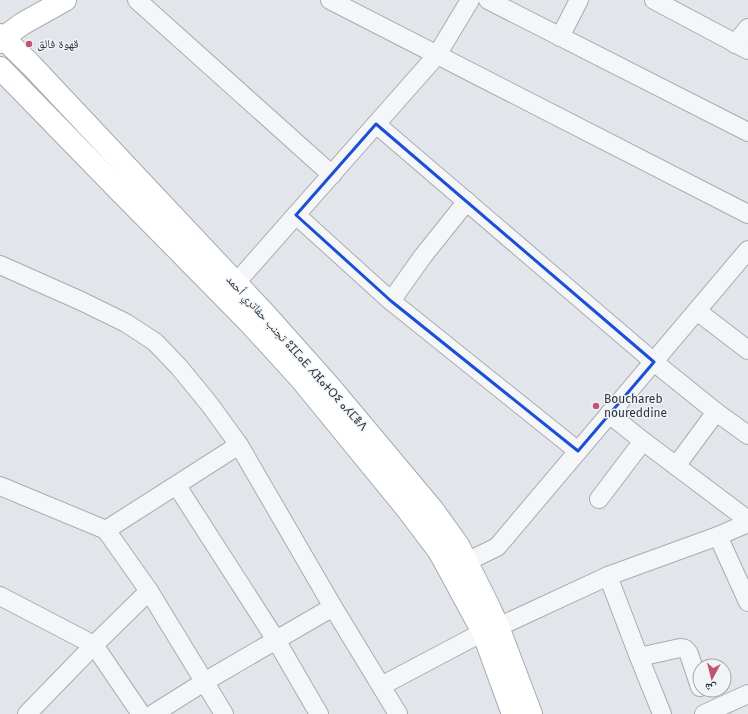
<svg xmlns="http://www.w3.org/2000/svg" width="748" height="714" font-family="'Fira Sans','Noto Naskh Arabic','Noto Sans Tifinagh',sans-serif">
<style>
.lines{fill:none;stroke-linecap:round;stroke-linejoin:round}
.street-casing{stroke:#a8adb3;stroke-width:20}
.secondary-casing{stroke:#a8adb3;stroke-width:24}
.primary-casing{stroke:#a2abb3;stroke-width:24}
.street{stroke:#f4f6f7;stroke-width:18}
.secondary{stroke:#fff;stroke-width:22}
.primary{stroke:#fff;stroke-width:22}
.marked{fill:none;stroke:#1d4ed8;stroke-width:3;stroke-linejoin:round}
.poi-dot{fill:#c05471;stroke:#f1f4f6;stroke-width:1.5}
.labels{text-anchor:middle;stroke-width:3;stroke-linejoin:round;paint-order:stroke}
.poi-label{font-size:12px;fill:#2c353f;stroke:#f1f4f6;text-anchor:start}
.street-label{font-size:12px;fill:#2c353f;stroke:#f1f4f6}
</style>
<rect width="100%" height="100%" fill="#e2e5e9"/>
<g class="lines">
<g class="street-casing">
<g id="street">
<polyline points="137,0 332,175"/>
<polyline points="330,0 748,214"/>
<polyline points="488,0 748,132"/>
<polyline points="654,0 748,50"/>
<polyline points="560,37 579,0"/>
<polyline points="735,44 748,28"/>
<polyline points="376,124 654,362 716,412 748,435"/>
<polyline points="296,215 391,301 578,451"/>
<polyline points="0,265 81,301 126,323 155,342 179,367 210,405 239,445 333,607 398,714"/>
<polyline points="235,284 437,55 470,0"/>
<polyline points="391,301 423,256 467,201"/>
<polyline points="697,311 748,350"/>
<polyline points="609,414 643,441 748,520"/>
<polyline points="676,466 716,412"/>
<polyline points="0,486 106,530 149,591 224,714"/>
<polyline points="177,486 276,640 319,714"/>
<polyline points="599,499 643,441"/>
<polyline points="106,530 239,445"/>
<polyline points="718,536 748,602"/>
<polyline points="466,562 497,547 748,250"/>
<polyline points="608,576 639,657 662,714"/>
<polyline points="0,596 94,645 141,714"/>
<polyline points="498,627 608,576 718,536 748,523"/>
<path d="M639 657 680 648C685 648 686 649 689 654L700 687"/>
<polyline points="381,686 483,632"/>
<polyline points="27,714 94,645 149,591"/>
<polyline points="153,714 204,682 333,607"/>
<polyline points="704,714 748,694"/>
</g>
</g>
<g class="secondary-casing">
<polyline id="secondary" points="0,42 2,39 22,24 65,0"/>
</g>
<g class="primary-casing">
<g id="primary">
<polyline points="0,35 31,65 265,314 330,387 432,509 458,545 489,607 498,627 531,714"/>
<polyline points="0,68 118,189 248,321 301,379 408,510 439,551 483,632 513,714"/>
</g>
</g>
<use href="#street" class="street"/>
<use href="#secondary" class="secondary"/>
<use href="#primary" class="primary"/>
</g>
<path class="marked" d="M376 124 654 362 578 451 391 301 296 215Z"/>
<g class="poi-dot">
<circle cx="29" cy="44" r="4"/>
<circle cx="596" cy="406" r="4"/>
</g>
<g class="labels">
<g class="poi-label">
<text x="37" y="48">قهوة فالق</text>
<text x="604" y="403">Bouchareb<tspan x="604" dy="14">noureddine</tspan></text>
</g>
<g class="street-label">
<text transform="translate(297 353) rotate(48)" y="4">تجنب حفاتري أحمد ⵓⵊⵎⴰⴹ ⵃⴼⴰⵜⵔⵉ ⴰⵃⵎⴻⴷ</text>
</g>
</g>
<g transform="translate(712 678) rotate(187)"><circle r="19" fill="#f1f4f6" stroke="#a2a8ad"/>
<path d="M0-3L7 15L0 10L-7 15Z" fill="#c05471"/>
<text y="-6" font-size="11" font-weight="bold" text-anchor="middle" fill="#2c353f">ش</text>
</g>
</svg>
